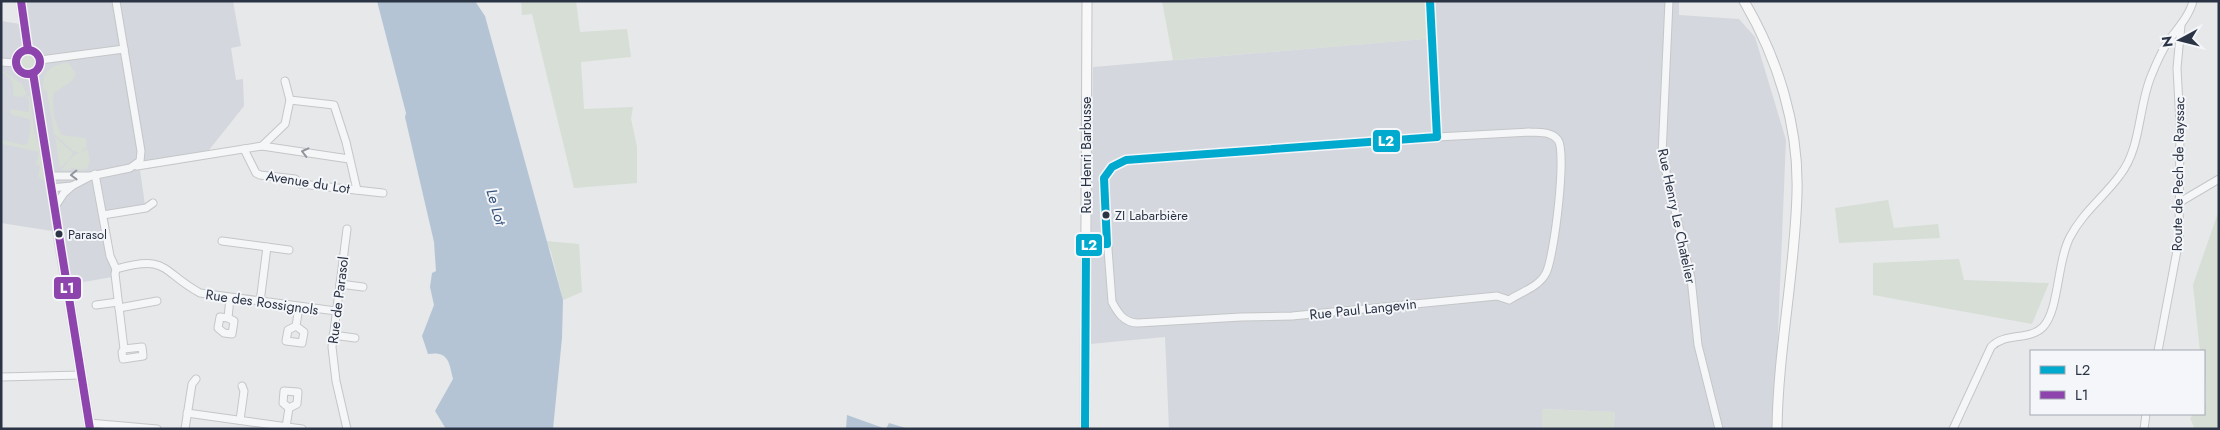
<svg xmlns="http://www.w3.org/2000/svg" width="2220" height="430" font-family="Jost,sans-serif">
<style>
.built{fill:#d4d7dd}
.green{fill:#d6ded6}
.water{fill:#b4c4d5}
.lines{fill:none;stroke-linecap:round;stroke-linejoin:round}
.minor-casing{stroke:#c4c6c8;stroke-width:9}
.major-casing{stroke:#c2c5c8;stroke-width:11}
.minor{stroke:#f5f6f7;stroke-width:7}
.major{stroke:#f8f8f8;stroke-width:9}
.bus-1-casing{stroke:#f4f6f9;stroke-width:11}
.bus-2-casing{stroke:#f4f6f9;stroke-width:11}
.bus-1{stroke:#00a9ce;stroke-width:8}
.bus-2{stroke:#8e44ad;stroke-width:8}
.oneway{stroke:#90959e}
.bus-dot{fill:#2b3445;stroke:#f4f6f9;stroke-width:2}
.labels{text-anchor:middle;stroke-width:4;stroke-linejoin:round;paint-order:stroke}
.bus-label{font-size:13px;fill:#2b3445;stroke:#f4f6f9;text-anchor:start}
.street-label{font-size:14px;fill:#2b3445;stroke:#f4f6f9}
.water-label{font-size:15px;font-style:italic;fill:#34527a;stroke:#f4f6f9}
.line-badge{stroke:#f4f6f9;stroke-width:2}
.badge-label{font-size:14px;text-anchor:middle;font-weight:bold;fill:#fff}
</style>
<rect width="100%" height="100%" fill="#e6e8ea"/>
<g class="built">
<polygon points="16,1 233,1 241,46 231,48 236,80 243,79 244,106 201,160 140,170 145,205 107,212 114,258 112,277 61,286 52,231 1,223 1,21 20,24"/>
<polygon points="1435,1 1679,1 1679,15 1739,19 1755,37 1786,140 1774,429 1613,429 1615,412 1542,409 1542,429 1169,429 1165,337 1090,344 1093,67 1436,38"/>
</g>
<g class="green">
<polygon points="521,1 576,1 580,32 627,29 631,57 581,62 584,109 633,107 631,119 637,147 637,183 574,188 532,14 522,15"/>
<polygon points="1162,1 1435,1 1437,38 1173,60"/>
<circle cx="29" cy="63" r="8"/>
<path d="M68 62 76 74 72 81 54 93C51 106 55 125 62 135L86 138 87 147 80 153 73 151 54 134 47 92 43 89C42 70 51 66 68 62Z"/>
<path d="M3 71 22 84 27 94 22 97 13 96C14 83 13 78 1 72Z"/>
<polygon points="30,95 34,130 38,143 45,181 38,177 40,166 36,164 39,152 3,144 3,140 24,145 28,143 31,123 29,119 12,115 10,111 10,109 29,112 29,99 24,98"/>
<polygon points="55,137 73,153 69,160 60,168"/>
<polygon points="88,149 90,162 87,169 77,170 72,167 69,170 61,170 74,155"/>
<polygon points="1888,200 1894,228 1938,224 1940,238 1839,243 1835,208"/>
<polygon points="2219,210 2219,429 2195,429 2190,418 2194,414 2204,414 2204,403 2206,401 2204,351 2200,351 2193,285"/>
<polygon points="546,241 579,244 582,292 563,300 551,252"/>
<polygon points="1959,259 1964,280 2049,283 2032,324 1873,295 1873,263"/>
<polygon points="1542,409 1615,412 1613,429 1542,429"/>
</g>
<g class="water">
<path d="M377 1H475L485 16 563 300 562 338 553 429H446L435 411 453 379C449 361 448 351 428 354L422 336 434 305 430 287 432 273 436 271 434 242 405 117 406 113Z"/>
<polygon points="847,415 886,429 889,423 909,429 846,429"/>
</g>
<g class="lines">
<g class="minor-casing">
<g id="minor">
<polyline points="1430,1 1437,137"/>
<polyline points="1669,1 1662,155 1691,278 1698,345 1719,429"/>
<polyline points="40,60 124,49"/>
<polyline points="1,62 17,63"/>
<polyline points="290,100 334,105 346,142 357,190"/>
<path d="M1529 132C1540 133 1551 131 1558 140 1567 153 1554 258 1546 273 1539 287 1521 292 1509 300L1497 296 1292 316 1241 317 1138 323C1124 323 1118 313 1112 302L1103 183C1105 169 1115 165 1126 160L1437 137Z"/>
<polyline points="262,146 349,159"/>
<polyline points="244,149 256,173 260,175 295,179 301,184 383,193"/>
<polyline points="137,166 262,146 285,124 290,100 285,81"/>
<path d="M95 174 110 256 116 269C169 254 161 272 200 293L336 311"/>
<polyline points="49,176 91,176 72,186 51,188"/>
<polyline points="91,176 130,168 140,161 141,151 116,1"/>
<polyline points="2180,202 2219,179"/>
<polyline points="54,208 64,193 72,186"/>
<polyline points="103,215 146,208 153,203"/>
<polyline points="347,229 332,347 336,381 347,429"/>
<polyline points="222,241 289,250"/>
<polyline points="1086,245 1107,244"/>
<polyline points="116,269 115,274 124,349 142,347 143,356 123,359 122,352 124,349"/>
<polyline points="340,284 363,287"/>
<polyline points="260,302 267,247"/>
<polyline points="96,305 118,302"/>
<polyline points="119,308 157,301"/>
<polyline points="228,318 234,321 232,334 224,333 218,328 220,317 228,318 230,298"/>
<polyline points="296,326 304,332 302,343 286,341 288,330 296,326 299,307"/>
<polyline points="333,335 355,338"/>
<polyline points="2158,351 2179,240 2180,124 2177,68 2181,25"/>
<polyline points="1,377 81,375"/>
<polyline points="187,413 302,429"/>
<polyline points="240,420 244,391 242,386"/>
<polyline points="89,423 157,429"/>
<polyline points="286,427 289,408 297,404 298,392 284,391 283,403 289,408"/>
<polyline points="185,429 192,384 196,379"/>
<path d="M1953 429 1991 347C2005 332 2029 341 2043 327 2059 311 2057 261 2070 237 2083 212 2104 197 2120 175 2142 147 2138 105 2152 74 2156 64 2161 53 2167 43 2176 30 2189 17 2193 1"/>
<polyline points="2144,429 2146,414"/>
</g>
</g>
<g class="major-casing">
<g id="major">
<polyline points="21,1 28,50"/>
<path d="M1744 1C1778 59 1799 126 1797 193 1795 272 1778 350 1777 429"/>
<circle cx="28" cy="62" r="12"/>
<polyline points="33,73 90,429"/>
<polyline points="1085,429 1087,1"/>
</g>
</g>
<use href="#minor" class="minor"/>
<use href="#major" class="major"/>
<g class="bus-1-casing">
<polyline id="bus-1" points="1085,429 1086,245 1107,244 1104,178 1112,167 1126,160 1437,137 1430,1"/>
</g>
<g class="bus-2-casing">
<g id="bus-2">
<polyline points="21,1 28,50"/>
<circle cx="28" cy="62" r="12"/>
<polyline points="33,73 90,429"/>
</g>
</g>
<use href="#bus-1" class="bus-1"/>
<use href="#bus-2" class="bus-2"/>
</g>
<defs><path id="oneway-chevron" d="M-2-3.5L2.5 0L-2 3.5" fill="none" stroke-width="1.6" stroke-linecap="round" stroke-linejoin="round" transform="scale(1.25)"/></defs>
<g class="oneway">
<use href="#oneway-chevron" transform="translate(305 152) rotate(-166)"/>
<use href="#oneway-chevron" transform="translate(74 175) rotate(179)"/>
</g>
<g class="bus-dot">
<circle cx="1106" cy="215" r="4.5"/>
<circle cx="59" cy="234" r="4.5"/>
</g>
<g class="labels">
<g class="bus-label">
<text x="1115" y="220">ZI Labarbière</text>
<text x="68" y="239">Parasol</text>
</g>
<g class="street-label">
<text transform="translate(1086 155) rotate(-90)" y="5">Rue Henri Barbusse</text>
<text transform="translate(2178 174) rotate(-89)" y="5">Route de Pech de Rayssac</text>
<text transform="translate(308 182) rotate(9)" y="5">Avenue du Lot</text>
<text transform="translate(1677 216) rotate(78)" y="5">Rue Henry Le Chatelier</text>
<text transform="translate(338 300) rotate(-83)" y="5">Rue de Parasol</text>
<text transform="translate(262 302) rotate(8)" y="5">Rue des Rossignols</text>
<text transform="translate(1363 309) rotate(-6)" y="5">Rue Paul Langevin</text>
</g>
<g class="water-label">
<text transform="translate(496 207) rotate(74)" y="5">Le Lot</text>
</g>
</g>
<g class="line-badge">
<rect x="1372" y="129" width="29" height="24" rx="5" fill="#00a9ce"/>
<rect x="1075" y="233" width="28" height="24" rx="5" fill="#00a9ce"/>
<rect x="53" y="276" width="29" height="24" rx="5" fill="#8e44ad"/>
</g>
<g class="badge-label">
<text x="1386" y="146">L2</text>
<text x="1089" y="250">L2</text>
<text x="67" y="293">L1</text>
</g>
<rect width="2220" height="430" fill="none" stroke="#2b3445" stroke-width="5"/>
<rect x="2030" y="350" width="175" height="65" fill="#f4f6f9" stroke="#a4a8b1"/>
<rect x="2040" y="366" width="25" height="8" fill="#00a9ce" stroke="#a4a8b1"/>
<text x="2075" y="375" font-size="15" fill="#2b3445">L2</text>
<rect x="2040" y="391" width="25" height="8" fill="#8e44ad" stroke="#a4a8b1"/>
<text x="2075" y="400" font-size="15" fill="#2b3445">L1</text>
<g transform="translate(2180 40) rotate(263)" stroke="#f4f6f9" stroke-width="4" paint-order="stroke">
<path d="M0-4L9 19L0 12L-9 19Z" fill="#2b3445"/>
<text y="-8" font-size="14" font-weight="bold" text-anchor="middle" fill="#2b3445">N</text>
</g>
</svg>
